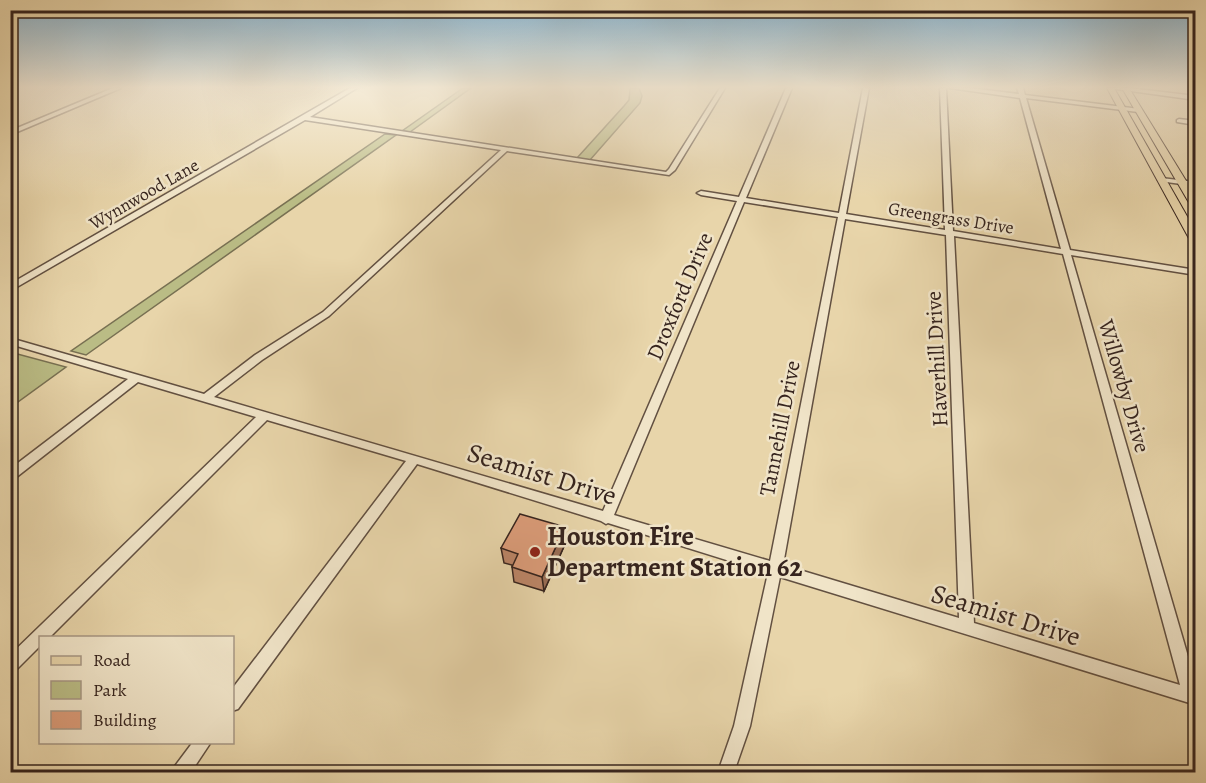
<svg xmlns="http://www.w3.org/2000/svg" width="1206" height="783" font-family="Alegreya,serif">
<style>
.green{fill:#babc85;stroke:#787052;stroke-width:1.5}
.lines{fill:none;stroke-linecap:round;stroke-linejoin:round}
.minor-casing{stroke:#625041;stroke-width:3}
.major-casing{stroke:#36241e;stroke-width:2}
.minor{fill:#f0e4c8;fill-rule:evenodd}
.major{fill:#e8d5aa;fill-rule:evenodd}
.wall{fill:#bc8668;stroke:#36241e;stroke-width:1.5}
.shaded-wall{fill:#996d55;stroke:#36241e;stroke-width:1.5}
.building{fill:#db9c79;stroke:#36241e;stroke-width:1.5}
.poi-dot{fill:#8f2418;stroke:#f0e4c8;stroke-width:2}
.labels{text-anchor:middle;stroke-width:5;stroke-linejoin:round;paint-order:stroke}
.far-street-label{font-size:18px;fill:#36241e;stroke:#f0e4c8}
.street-label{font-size:22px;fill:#36241e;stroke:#f0e4c8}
.near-street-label{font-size:27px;fill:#36241e;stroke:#f0e4c8}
.near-poi-label{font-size:27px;font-weight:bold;fill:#36241e;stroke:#f0e4c8;text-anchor:start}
</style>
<rect width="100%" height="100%" fill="#e8d5aa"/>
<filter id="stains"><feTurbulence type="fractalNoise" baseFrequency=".00333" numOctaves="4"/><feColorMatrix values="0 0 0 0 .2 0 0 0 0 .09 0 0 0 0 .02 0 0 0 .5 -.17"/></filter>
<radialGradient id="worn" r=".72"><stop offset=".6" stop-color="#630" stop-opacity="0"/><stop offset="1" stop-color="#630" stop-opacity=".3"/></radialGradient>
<g class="green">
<polygon points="463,88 471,88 410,132 402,131"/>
<polygon points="630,88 639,88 642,96 640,103 590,160 577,158 624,106 629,100"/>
<polygon points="385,134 396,135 86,355 71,351"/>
<polygon points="10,352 66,367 11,407"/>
</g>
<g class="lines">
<g class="minor-casing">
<g id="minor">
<polygon points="113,88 121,88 10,135 10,131"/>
<path d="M350 88H357L310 117 666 172 669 169 720 88H725L675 170 669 175 507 151 329 316 262 360 214 397 603 511 737 201 701 195 697 193 701 191 739 197 786 88H792L746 198 839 213 863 88H869L846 214 945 230 940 88H946L953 231 1061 249 1020 98 950 88H970L1019 94 1017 88H1023L1025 95 1140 109V111L1138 112 1026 98 1070 250 1196 270V275L1071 255 1196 684V705L780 577 750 726 734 772H718L734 726 768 573 608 523 606 524 601 521 417 464 238 709 232 711V689L406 461 267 420 49 638H40V646L15 671 10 673V655L256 417 138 382 14 479 10 481V469L128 379 10 344V338L204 394 255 355 323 312 501 150 305 120 10 291V284ZM744 202 838 217 770 561 614 515ZM845 219 946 235 959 618 783 565ZM954 236 1063 254 1180 685 974 623Z"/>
<polygon points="1109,88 1129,88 1196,96 1196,100"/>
<polygon points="1179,119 1196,121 1196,125 1177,122 1177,120"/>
<polygon points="1161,178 1196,182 1196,186 1159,181 1158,180"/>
<polygon points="193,742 211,742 191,772 173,772 175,766"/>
</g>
</g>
<g class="major-casing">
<g id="major">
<polygon points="1107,88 1114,88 1196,232 1196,245 1191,242"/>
<polygon points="1122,88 1129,88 1196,197 1196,209 1191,206"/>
</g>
</g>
<use href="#minor" class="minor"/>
<use href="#major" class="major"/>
</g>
<polygon class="wall" points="566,542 544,591 514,582 512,567 512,565 504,563 501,548"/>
<polygon class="shaded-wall" points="565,527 566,542 544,591 542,577"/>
<polygon class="building" points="520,514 565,527 542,577 512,567 518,554 501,548"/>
<linearGradient id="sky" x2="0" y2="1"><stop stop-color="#88b5d2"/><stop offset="0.44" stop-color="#f5ecd9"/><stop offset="1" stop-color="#f5ecd9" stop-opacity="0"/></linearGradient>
<rect width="1206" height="198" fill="url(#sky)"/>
<circle class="poi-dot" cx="535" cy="552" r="6"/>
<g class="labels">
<g class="far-street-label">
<text transform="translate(144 194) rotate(-30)" y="6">Wynnwood Lane</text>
<text transform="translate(951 218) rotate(9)" y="6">Greengrass Drive</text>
</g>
<g class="street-label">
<text transform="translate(679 296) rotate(-67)" y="8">Droxford Drive</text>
<text transform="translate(936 359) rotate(-93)" y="8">Haverhill Drive</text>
<text transform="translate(1125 386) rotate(74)" y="8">Willowby Drive</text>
<text transform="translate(779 428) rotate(-79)" y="8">Tannehill Drive</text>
</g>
<g class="near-street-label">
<text transform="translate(542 474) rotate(17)" y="9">Seamist Drive</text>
<text transform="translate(1006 615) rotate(17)" y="9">Seamist Drive</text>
</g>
<g class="near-poi-label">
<text x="547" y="545">Houston Fire<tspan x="547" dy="31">Department Station 62</tspan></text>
</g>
</g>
<rect width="1206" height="783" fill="none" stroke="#e8d5aa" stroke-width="36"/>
<rect x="12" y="12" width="1182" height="759" fill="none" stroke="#36241e" stroke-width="3"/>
<rect x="18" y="18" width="1170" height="747" fill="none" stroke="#36241e" stroke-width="1.5"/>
<rect x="39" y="636" width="195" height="108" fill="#f0e4c8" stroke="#a69784" stroke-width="1.5"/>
<rect x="51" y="656" width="30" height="9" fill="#e8d5aa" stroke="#a69784" stroke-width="1.5"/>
<text x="93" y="666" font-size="18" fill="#36241e">Road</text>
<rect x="51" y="681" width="30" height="18" fill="#babc85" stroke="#a69784" stroke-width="1.5"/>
<text x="93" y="696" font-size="18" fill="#36241e">Park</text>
<rect x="51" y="711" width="30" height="18" fill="#db9c79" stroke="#a69784" stroke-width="1.5"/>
<text x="93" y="726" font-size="18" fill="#36241e">Building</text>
<rect width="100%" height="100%" filter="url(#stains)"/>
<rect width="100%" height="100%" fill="url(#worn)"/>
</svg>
